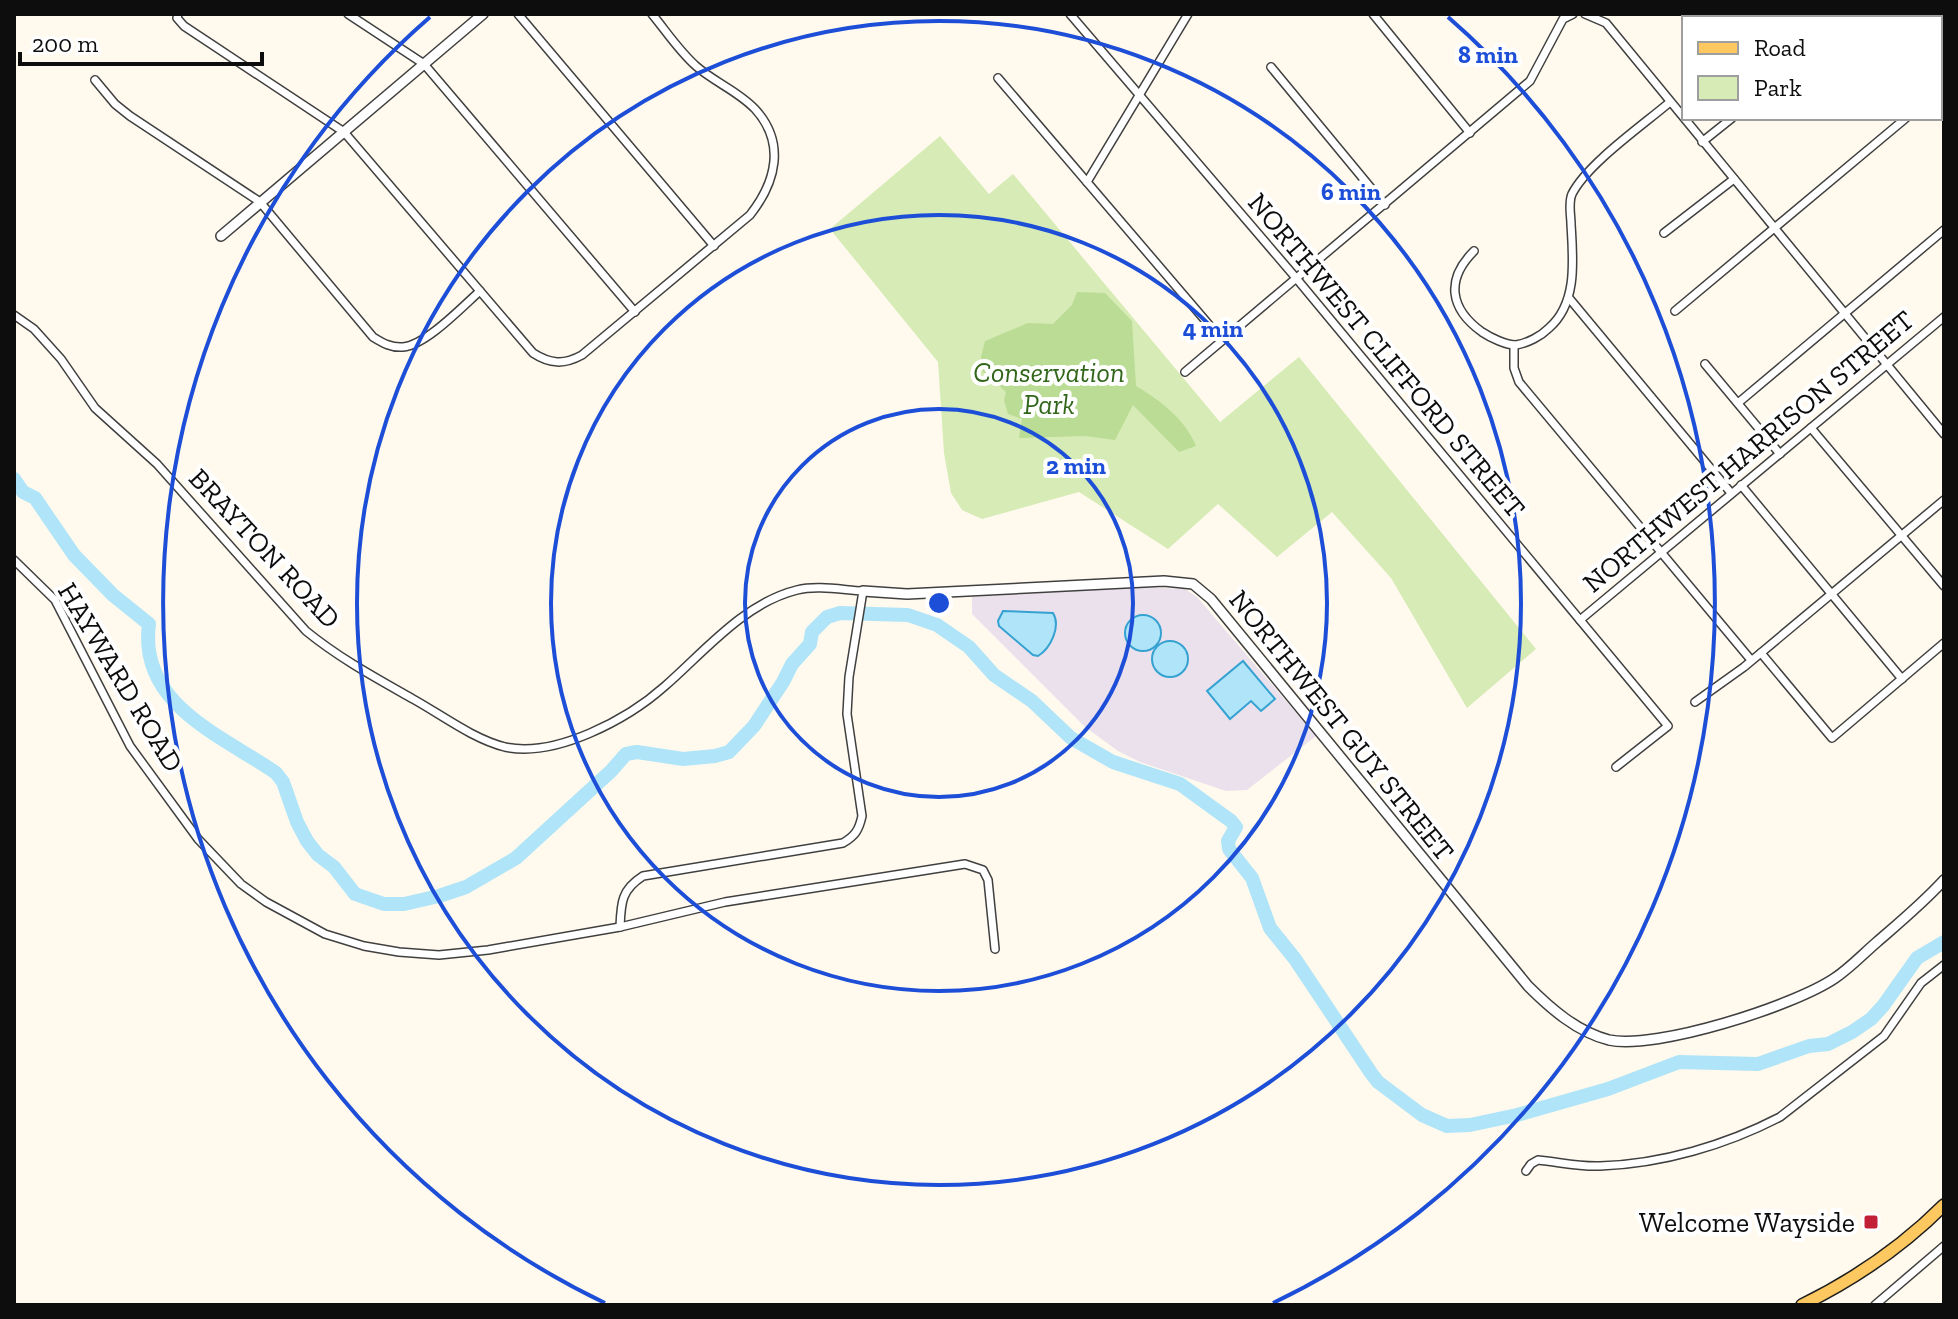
<svg xmlns="http://www.w3.org/2000/svg" width="1958" height="1319" font-family="'Zilla Slab',serif">
<style>
.industrial{fill:#eae1ec}
.green{fill:#d6ebb6}
.forest{fill:#bbdc94}
.water{fill:#b0e4f8;stroke:#35a2d2;stroke-width:2}
.lines{fill:none;stroke-linecap:round;stroke-linejoin:round}
.river{stroke:#b0e4f8;stroke-width:14}
.minor-casing{stroke:#404040;stroke-width:10}
.tertiary-casing{stroke:#404040;stroke-width:12}
.primary-casing{stroke:#1e1e1e;stroke-width:14}
.minor{stroke:#fff;stroke-width:7}
.tertiary{stroke:#fff;stroke-width:9}
.primary{stroke:#fdc85f;stroke-width:11}
.ring{fill:none;stroke:#1d4ed8;stroke-width:4}
.poi-dot{fill:#c22037;stroke:#fff;stroke-width:3}
.labels{text-anchor:middle;stroke-width:8;stroke-linejoin:round;paint-order:stroke}
.street-label{font-size:28px;fill:#0d0d0d;stroke:#fff}
.park-label{font-size:28px;font-style:italic;fill:#32671b;stroke:#fff}
.poi-label{font-size:28px;fill:#0d0d0d;stroke:#fff;text-anchor:end}
.centre{fill:#1d4ed8;stroke:#fff;stroke-width:4}
.ring-label{font-size:24px;text-anchor:middle;font-weight:bold;fill:#1d4ed8;stroke:#fff;stroke-width:8;stroke-linejoin:round;paint-order:stroke}
</style>
<rect width="100%" height="100%" fill="#fffaed"/>
<polygon class="industrial" points="1143,587 1185,589 1197,597 1316,736 1247,790 1226,791 1140,762 1118,751 1085,727 972,614 972,597"/>
<polygon class="green" points="940,136 989,194 1013,174 1220,422 1299,357 1536,649 1467,708 1391,578 1332,512 1277,557 1218,504 1168,549 1079,492 982,519 962,510 951,493 944,453 938,362 830,229"/>
<path class="forest" d="M1077 292 1105 293 1132 321 1136 386C1161 401 1185 419 1196 446L1179 452 1133 405 1115 440 1085 436 1019 438 1022 419 1008 414 1004 400 1006 392 983 372 981 357 985 341 1028 323 1053 324 1072 305Z"/>
<g class="water">
<path d="M1003 611 1053 613C1061 626 1051 648 1038 656L1033 655 999 626 998 621Z"/>
<circle cx="1143" cy="633" r="18"/>
<circle cx="1170" cy="659" r="18"/>
<polygon points="1243,661 1275,699 1261,711 1251,701 1230,719 1207,691"/>
</g>
<g class="lines">
<path class="river" d="M14 479 23 492 35 498 74 555 113 595 149 624C138 705 223 736 276 773L283 782 297 822 307 841 318 855 334 867 355 894 384 904H404L439 896 466 887 516 858 611 771 626 754 637 752 683 759 715 756 729 752 754 726 783 682 792 664 810 644 812 632 827 617 840 613 908 615 937 625 969 647 994 675 1032 701 1071 738 1113 762 1180 784 1231 821 1236 827 1228 841 1229 849 1252 878 1270 928 1295 959 1371 1073 1378 1082 1422 1115 1447 1126 1470 1125 1517 1115 1608 1089 1679 1062 1758 1064 1809 1046 1828 1044 1852 1032 1871 1019 1883 1006 1917 958 1944 942"/>
<g class="minor-casing">
<g id="minor">
<path d="M178 14 177 18 184 26 344 132 533 353C550 364 564 365 582 355L750 215C776 182 786 143 755 109 738 91 714 82 696 66 679 51 666 31 652 14"/>
<polyline points="348,14 424,64 635,312"/>
<polyline points="518,14 714,246"/>
<polyline points="1070,14 1296,278 1668,726 1616,767"/>
<polyline points="1373,14 1470,133"/>
<polyline points="1585,14 1606,23 1944,434"/>
<polyline points="1852,18 1857,14"/>
<polyline points="1271,67 1385,205"/>
<polyline points="998,78 1222,340"/>
<path d="M95 80 115 104 130 116 260 202 373 337C383 343 391 348 403 347 426 345 462 307 480 291"/>
<polyline points="1940,90 1944,87"/>
<polyline points="1702,142 1732,118"/>
<polyline points="1087,182 1188,14"/>
<polyline points="1664,233 1734,179"/>
<path d="M1474 251C1445 280 1450 309 1482 332 1491 338 1506 345 1516 345 1528 343 1541 336 1549 328 1578 303 1573 259 1571 224 1571 215 1568 203 1572 194 1587 164 1643 125 1670 102"/>
<polyline points="1569,298 1731,493"/>
<polyline points="1675,311 1906,118"/>
<path d="M14 315 34 329 61 359 95 408 157 464 306 631C339 658 376 678 413 699 442 715 473 739 505 747 556 758 628 719 665 686 704 652 744 603 797 590 817 585 843 590 863 591L849 677 847 714 862 816C859 830 855 836 843 843L643 876C621 890 621 903 620 927"/>
<polyline points="1514,345 1514,368 1519,382 1751,660"/>
<polyline points="1705,364 1780,454"/>
<polyline points="1185,372 1530,81 1563,19 1573,14"/>
<polyline points="1738,403 1944,230"/>
<polyline points="1811,428 1944,586"/>
<polyline points="1741,485 1902,679"/>
<polyline points="14,560 55,600 130,746 198,839 241,884 266,902 325,934 364,946 399,952 439,955 488,950 620,927 725,902 965,864 983,870 988,880 995,949"/>
<polyline points="1580,620 1944,317"/>
<polyline points="1761,653 1832,738 1944,643"/>
<polyline points="1695,702 1744,667 1944,500"/>
<path d="M1526 1171 1531 1164 1538 1160C1559 1162 1579 1167 1600 1166 1662 1164 1726 1145 1780 1117L1884 1036 1921 983 1944 965"/>
<polyline points="1875,1305 1944,1246"/>
</g>
</g>
<g class="tertiary-casing">
<g id="tertiary">
<polyline points="221,236 483,14"/>
<path d="M863 591 907 594 1164 581 1193 584 1211 599 1528 986C1550 1008 1577 1032 1609 1040 1656 1050 1794 1006 1835 978 1850 968 1863 954 1877 942 1900 922 1923 903 1944 880"/>
</g>
</g>
<g class="primary-casing">
<path id="primary" d="M1802 1305C1855 1279 1902 1247 1944 1205"/>
</g>
<use href="#minor" class="minor"/>
<use href="#tertiary" class="tertiary"/>
<use href="#primary" class="primary"/>
</g>
<g class="ring">
<circle cx="939" cy="603" r="194"/>
<circle cx="939" cy="603" r="388"/>
<circle cx="939" cy="603" r="582"/>
<path d="M605 1303A776 776 0 0 1 430 17M1448 17A776 776 0 0 1 1273 1303"/>
</g>
<rect class="poi-dot" x="1863" y="1214" width="16" height="16" rx="4"/>
<g class="labels">
<g class="street-label">
<text transform="translate(1387 355) rotate(50)" y="10">NORTHWEST CLIFFORD STREET</text>
<text transform="translate(1748 451) rotate(-40)" y="10">NORTHWEST HARRISON STREET</text>
<text transform="translate(265 548) rotate(47)" y="10">BRAYTON ROAD</text>
<text transform="translate(121 677) rotate(59)" y="10">HAYWARD ROAD</text>
<text transform="translate(1342 725) rotate(51)" y="10">NORTHWEST GUY STREET</text>
</g>
<g class="park-label">
<text x="1049" y="382">Conservation<tspan x="1049" dy="32">Park</tspan></text>
</g>
<g class="poi-label">
<text x="1855" y="1232">Welcome Wayside</text>
</g>
</g>
<circle cx="939" cy="603" r="12" class="centre"/>
<g class="ring-label">
<text x="1488" y="63">8 min</text>
<text x="1351" y="200">6 min</text>
<text x="1213" y="337">4 min</text>
<text x="1076" y="474">2 min</text>
</g>
<rect width="1958" height="1319" fill="none" stroke="#0d0d0d" stroke-width="32"/>
<rect x="1682" y="16" width="260" height="104" fill="#ffffff" stroke="#9e9e9e" stroke-width="2"/>
<rect x="1698" y="42" width="40" height="12" fill="#fdc85f" stroke="#9e9e9e" stroke-width="2"/>
<text x="1754" y="56" font-size="24" fill="#0d0d0d">Road</text>
<rect x="1698" y="76" width="40" height="24" fill="#d6ebb6" stroke="#9e9e9e" stroke-width="2"/>
<text x="1754" y="96" font-size="24" fill="#0d0d0d">Park</text>
<path d="M20 52v12h242v-12" fill="none" stroke="#0d0d0d" stroke-width="4"/>
<text x="32" y="52" font-size="24" fill="#0d0d0d" stroke="#ffffff" stroke-width="6" paint-order="stroke">200 m</text>
</svg>
